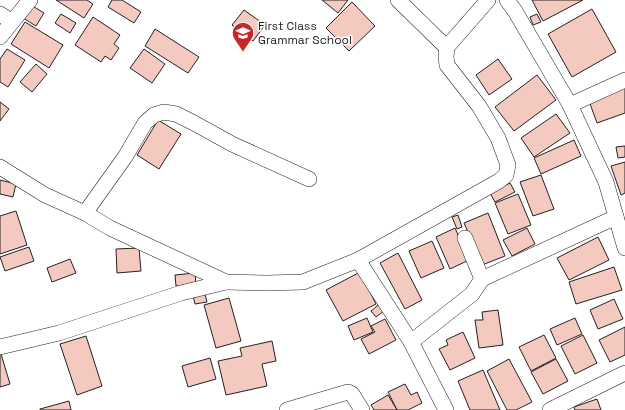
<svg xmlns="http://www.w3.org/2000/svg" width="625" height="410" font-family="'Space Grotesk',sans-serif">
<style>
.building{fill:#f3c9c0;stroke:#222}
.lines{fill:none;stroke-linecap:round;stroke-linejoin:round}
.minor-casing{stroke:#222;stroke-width:16}
.minor{stroke:#fff;stroke-width:15}
.labels{text-anchor:middle;stroke-width:3;stroke-linejoin:round;paint-order:stroke}
.poi-label{font-size:12px;fill:#222;stroke:#fff;text-anchor:start}
</style>
<rect width="100%" height="100%" fill="#fff"/>
<g class="building">
<polygon points="56,0 87,0 93,4 84,18"/>
<polygon points="112,0 122,0 141,12 134,23 108,7"/>
<polygon points="322,0 348,0 338,13"/>
<polygon points="532,0 583,0 543,21"/>
<polygon points="352,2 375,26 349,51 326,28"/>
<polygon points="31,5 44,13 36,26 23,18"/>
<polygon points="592,9 616,52 572,77 548,34"/>
<polygon points="244,10 265,25 253,41 232,25"/>
<polygon points="61,14 76,23 70,33 55,23"/>
<polygon points="537,14 541,22 533,25 530,17"/>
<polygon points="93,17 120,35 114,44 119,48 111,60 105,56 101,62 75,45"/>
<polygon points="25,22 63,45 49,68 11,44"/>
<polygon points="155,29 199,57 188,73 145,46"/>
<polygon points="7,49 25,60 8,87 0,82 0,59"/>
<polygon points="144,49 165,64 152,83 130,68"/>
<polygon points="498,59 512,79 489,95 476,75"/>
<polygon points="36,64 47,74 32,92 20,82"/>
<polygon points="537,75 556,100 514,131 495,107"/>
<polygon points="625,88 625,113 597,123 589,101"/>
<polygon points="0,102 9,109 0,121"/>
<polygon points="556,114 570,133 534,157 521,138"/>
<polygon points="158,120 181,134 159,169 137,155"/>
<polygon points="574,140 581,156 541,174 534,158"/>
<polygon points="625,146 625,157 618,158 616,147"/>
<polygon points="625,162 625,193 621,195 611,166"/>
<polygon points="541,175 554,209 533,216 520,182"/>
<polygon points="0,180 16,184 13,197 0,194"/>
<polygon points="510,183 515,192 495,202 490,193"/>
<polygon points="518,194 531,225 508,234 495,203"/>
<polygon points="16,211 27,245 0,254 0,216"/>
<polygon points="488,213 505,256 482,265 464,223"/>
<polygon points="458,215 462,227 457,229 452,217"/>
<polygon points="455,228 469,260 450,269 436,237"/>
<polygon points="527,228 535,244 512,256 503,240"/>
<polygon points="598,237 609,260 569,280 557,258"/>
<polygon points="432,241 444,268 421,278 409,251"/>
<polygon points="29,247 34,261 5,271 0,257"/>
<polygon points="139,248 141,271 117,273 116,249"/>
<polygon points="398,253 422,300 405,309 380,263"/>
<polygon points="70,259 76,273 52,282 47,268"/>
<polygon points="614,267 622,290 576,304 569,282"/>
<polygon points="360,272 376,304 343,321 326,290"/>
<polygon points="195,273 196,284 176,286 175,275"/>
<polygon points="205,294 207,302 195,304 193,296"/>
<polygon points="229,298 241,341 216,348 204,305"/>
<polygon points="614,299 623,319 598,329 590,310"/>
<polygon points="383,301 388,308 376,317 371,311"/>
<polygon points="498,310 503,345 479,348 475,320 483,320 482,312"/>
<polygon points="367,318 373,332 354,340 348,326"/>
<polygon points="575,318 582,334 557,345 550,329"/>
<polygon points="385,319 396,340 369,354 361,339 375,332 371,326"/>
<polygon points="625,327 625,355 610,362 599,340"/>
<polygon points="463,332 475,358 450,370 439,349 448,345 446,340"/>
<polygon points="544,335 556,358 531,371 519,347"/>
<polygon points="583,335 597,363 575,374 561,346"/>
<polygon points="86,336 102,386 77,395 60,344"/>
<polygon points="272,341 276,361 262,364 267,386 226,395 218,361 242,356 240,348"/>
<polygon points="1,354 10,384 0,387 0,355"/>
<polygon points="210,358 216,379 188,387 182,366"/>
<polygon points="509,359 532,402 516,410 507,410 487,371"/>
<polygon points="556,359 568,381 543,394 531,372"/>
<polygon points="483,370 500,410 470,410 458,381"/>
<polygon points="405,384 411,395 417,392 422,403 408,410 397,410 388,392"/>
<polygon points="388,395 397,410 374,410 371,405"/>
<polygon points="597,399 601,410 575,410 574,407"/>
<polygon points="69,401 71,410 40,410 40,409"/>
</g>
<g class="lines">
<g class="minor-casing">
<g id="minor">
<polyline points="398,0 447,48"/>
<polyline points="507,0 515,11 570,105 606,182 625,248"/>
<polyline points="0,14 12,22"/>
<polyline points="0,37 30,0"/>
<polyline points="570,105 625,80"/>
<polyline points="0,167 45,195 85,213 110,228 226,282 267,283 303,282 358,260 499,181 506,175 508,165 498,138 479,106 447,65 446,57 447,47 488,0"/>
<polyline points="85,213 125,157 145,123 154,115 164,112 176,114 194,123 232,144 309,179"/>
<polyline points="358,260 411,342 446,410"/>
<polyline points="482,279 616,217"/>
<polyline points="411,342 472,294 482,279 465,238"/>
<polyline points="0,347 59,333 181,293 226,282"/>
<polyline points="287,410 348,392 352,394 362,410"/>
<polyline points="550,410 625,373"/>
</g>
</g>
<use href="#minor" class="minor"/>
</g>
<defs>
<g id="school-pin" transform="scale(1.15)"><path d="M0 17L-7.5 6A9.5 9.5 0 1 1 7.5 6Z" fill="#c62828" stroke="#fff"/><path d="M0-5L7-2L0 1L-7-2ZM-4 1L0 2.5L4 1V4Q0 6-4 4Z" fill="#fff"/></g>
</defs>
<g fill-rule="evenodd">
<use href="#school-pin" x="243" y="33"/>
</g>
<g class="labels">
<g class="poi-label">
<text x="258" y="30">First Class<tspan x="258" dy="14">Grammar School</tspan></text>
</g>
</g>
</svg>
